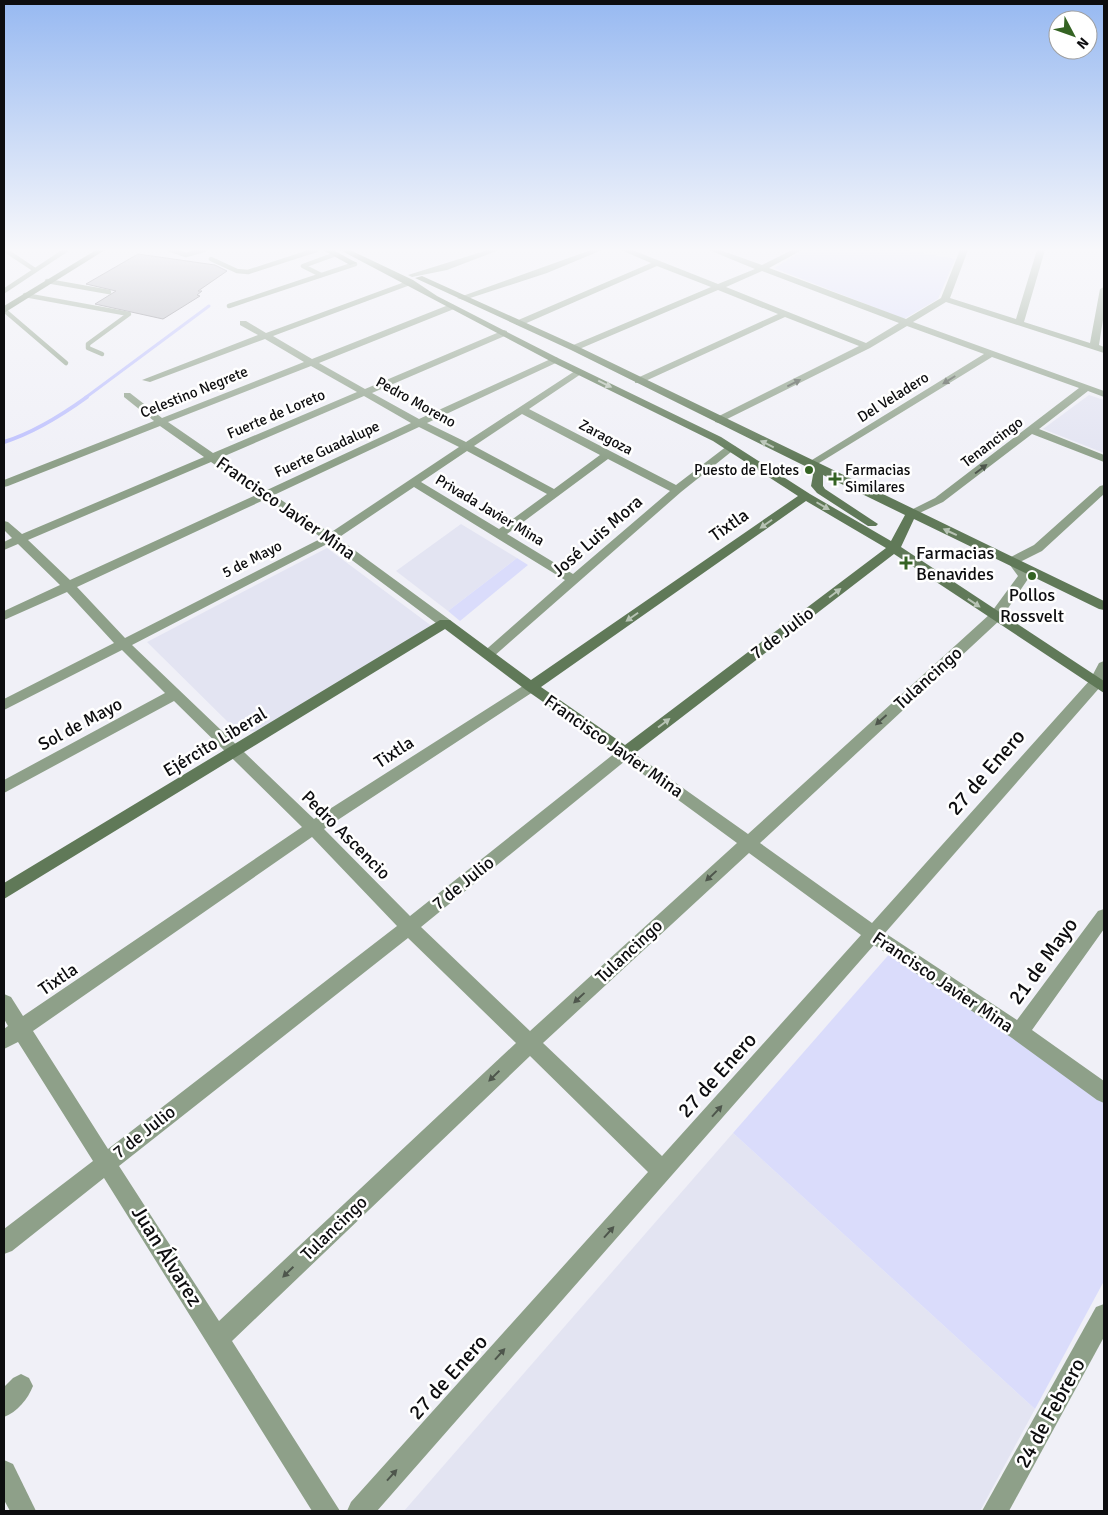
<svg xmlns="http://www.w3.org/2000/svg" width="1108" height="1515" font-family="Signika,sans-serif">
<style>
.built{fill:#e3e4f2}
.green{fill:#dadcfb}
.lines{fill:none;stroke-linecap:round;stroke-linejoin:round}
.stream-far1{stroke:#bdc0fe;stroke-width:3}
.stream{stroke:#bdc0fe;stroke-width:4}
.building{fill:#b5b6bc;stroke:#7a7a80}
.lane{stroke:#8ea089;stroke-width:4.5}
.street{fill:#8ea089;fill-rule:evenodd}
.secondary{fill:#607958;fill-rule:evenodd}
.oneway{fill:#4e564c}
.oneway2{fill:#b7c3b4}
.poi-dot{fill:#346323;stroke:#fff;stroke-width:2}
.labels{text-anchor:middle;stroke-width:5;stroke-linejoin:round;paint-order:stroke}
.far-street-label{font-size:15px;fill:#0d0d0f;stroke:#fff}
.far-poi-label{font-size:15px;fill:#0d0d0f;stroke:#fff;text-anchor:end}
.street-label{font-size:18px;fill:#0d0d0f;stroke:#fff}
.poi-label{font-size:18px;fill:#0d0d0f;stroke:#fff;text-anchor:start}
.near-street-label{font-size:21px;fill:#0d0d0f;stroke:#fff}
</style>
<rect width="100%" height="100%" fill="#f0f0f7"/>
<g class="built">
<polygon points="1089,395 1104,400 1104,453 1043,429"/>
<polygon points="461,524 517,558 448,611 396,571"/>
<polygon points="327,548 433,627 263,731 238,732 147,642"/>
<polygon points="733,1133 1035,1409 980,1511 404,1511"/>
</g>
<g class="green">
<polygon points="805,250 907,250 955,259 938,299 904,319 774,268"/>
<polygon points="517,558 528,565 460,621 448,611"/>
<polygon points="892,951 1104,1100 1104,1281 1035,1409 733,1133"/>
</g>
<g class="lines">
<polyline class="stream-far1" points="85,398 209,306"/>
<path class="stream" d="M4 442C33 433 62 415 87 397"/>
</g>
<polygon class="building" points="138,254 215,265 227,271 198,291 202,291 197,295 200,296 163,319 95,304 116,291 86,284"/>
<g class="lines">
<g class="lane">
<polyline points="5,250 35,270"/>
<polyline points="171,250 186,255 204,250"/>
<polyline points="211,259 237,271 248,272 316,250"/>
<polyline points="321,275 303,266 336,254"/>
<polyline points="47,281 109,292"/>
<polyline points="4,291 66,250"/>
<polyline points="25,295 129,314 88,344 88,348 102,354"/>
<polyline points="229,306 355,264"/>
<polyline points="4,310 66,363"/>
</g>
<g class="street">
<polygon points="488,250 499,250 447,270 412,277 408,275"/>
<polygon points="591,250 602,250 547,273 464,300 457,298"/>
<path d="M621 250H632L718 284 755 269 709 250H720L762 265 792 250H802L769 268 906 319 941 298 960 250H968L950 298 1016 319 1037 250H1045L1024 322 1090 343 1100 289 1104 287V313L1099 345 1104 347V353L946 302 913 322 1104 391V397L1088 391 1039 429 1104 455V462L1032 434 943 502 911 517 905 514 907 512 935 498 1079 388 992 357 811 468 806 465 807 463 984 354 907 326 870 348 719 423 715 422V418L859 346 785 317 641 383H635V379L778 314 718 290 577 350H571V346L711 287 657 266 522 325H516V321L651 263ZM762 271 899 323 866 343 726 287Z"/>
<path d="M410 280H413V284L273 336 312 359 451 304 454 305V309L319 363 365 389 504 330 507 331V335L372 393 419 419 555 357 558 358V362L427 423 466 442 578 369 583 372 581 374 529 409 676 485 727 446H735L736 448 681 492 493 657H483L481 654 565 580 414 487 338 538 450 620 452 623 450 626H440L329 543 132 645 314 819 526 684H536L538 687 536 690 324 829 410 916 620 749 625 747 748 834 990 614 1018 576 1007 561 1009 558 1034 545 1100 486 1104 485V494L1042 551 1020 562 1030 576 1000 620 760 843 872 923 1090 680 1099 663 1104 661V680L1101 686 885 933 1017 1020 1098 911 1104 909V929L1032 1030 1104 1081V1103L1097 1100 1012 1038 874 945 377 1511H347L351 1502 648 1172 530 1056 232 1341 340 1511H312L104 1178 12 1251 4 1254V1229L93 1161 18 1042 4 1049V1029L8 1026 4 1019V994L11 997 23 1016 302 827 174 701 4 793V780L165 693 122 650 4 710V699L114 643 67 592 4 620V611L60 585 18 544 4 550V542L12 538 4 530V521L8 522 22 534 204 457 160 426 8 486 4 487V480L154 421 124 397V393H130L162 418 304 362 265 339 150 382 142 380 258 335 240 325V321H246L266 333ZM311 366 357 392 213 453 168 422ZM364 396 411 423 267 490 220 458ZM522 414 600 455 554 489 474 446ZM419 427 459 447 330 533 274 495ZM467 451 547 494 499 529 421 482ZM608 459 670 491 573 574 507 534ZM211 462 258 494 70 580 28 540ZM266 499 322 538 125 638 77 587ZM625 761 737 843 530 1031 421 927ZM312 837 397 926 108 1149 33 1031ZM749 853 861 935 662 1156 543 1043ZM408 938 516 1043 219 1321 119 1166Z"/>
<polygon points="1104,1304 1104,1337 1009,1511 982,1511 1096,1307"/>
<path d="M21 1374 29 1378 33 1386C28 1399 17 1412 4 1417V1387L13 1378Z"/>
<polygon points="4,1460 13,1464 36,1511 10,1511 4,1500"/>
</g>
<g class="secondary">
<polygon points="96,250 105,250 4,313 4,306"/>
<polygon points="323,250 333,250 357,263 350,265"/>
<path d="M340 250H350L413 280 437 296 558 358 721 437 810 494 891 541 905 515 823 475V486L825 489 878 524 876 526H868L817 493 811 486 813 475 807 467 571 350 415 278 422 276 577 346 1104 601V610L1099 609 914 519 901 547 1104 681V693L894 554 630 757 625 759 526 690 445 629 4 899V883L440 620H450L531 680 798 496 713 441 552 362ZM806 501 886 548 625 745 541 687Z"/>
</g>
</g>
<defs><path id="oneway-solid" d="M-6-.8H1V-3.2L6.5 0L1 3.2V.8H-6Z" transform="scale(1.25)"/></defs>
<g class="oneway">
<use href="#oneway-solid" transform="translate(949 380) rotate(148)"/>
<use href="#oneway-solid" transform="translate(794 383) rotate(-27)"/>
<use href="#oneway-solid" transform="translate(981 469) rotate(-37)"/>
<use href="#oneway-solid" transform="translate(881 720) rotate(138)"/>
<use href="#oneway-solid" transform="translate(711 876) rotate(137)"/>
<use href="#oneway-solid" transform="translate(579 998) rotate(137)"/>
<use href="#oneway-solid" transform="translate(494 1076) rotate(136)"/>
<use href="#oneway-solid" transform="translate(717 1111) rotate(-48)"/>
<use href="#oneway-solid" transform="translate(609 1232) rotate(-48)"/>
<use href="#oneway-solid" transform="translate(288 1272) rotate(136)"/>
<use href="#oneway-solid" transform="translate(500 1354) rotate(-48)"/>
<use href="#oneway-solid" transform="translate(392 1475) rotate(-48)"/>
</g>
<g class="oneway2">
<use href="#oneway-solid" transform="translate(605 384) rotate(26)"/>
<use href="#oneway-solid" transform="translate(767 444) rotate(-154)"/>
<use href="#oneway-solid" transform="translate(823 506) rotate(30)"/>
<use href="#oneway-solid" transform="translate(766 524) rotate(145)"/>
<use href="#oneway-solid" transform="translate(950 532) rotate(-155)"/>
<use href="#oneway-solid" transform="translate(835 593) rotate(-37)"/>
<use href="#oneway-solid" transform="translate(974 603) rotate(34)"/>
<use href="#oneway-solid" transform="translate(632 617) rotate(145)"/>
<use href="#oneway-solid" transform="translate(664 723) rotate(-37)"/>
</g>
<linearGradient id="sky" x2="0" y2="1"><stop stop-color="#97b9f1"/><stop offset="0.54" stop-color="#f8f8fb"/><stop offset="1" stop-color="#f8f8fb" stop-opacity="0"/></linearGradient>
<rect width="1108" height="462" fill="url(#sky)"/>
<g class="poi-dot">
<circle cx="809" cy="470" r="5"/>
<path d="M832.5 471.5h5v5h5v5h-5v5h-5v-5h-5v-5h5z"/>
<path d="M903.5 555.5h5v5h5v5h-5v5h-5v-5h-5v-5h5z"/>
<circle cx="1032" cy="576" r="5"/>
</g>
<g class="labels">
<g class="far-street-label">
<text transform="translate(194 392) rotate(-22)" y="5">Celestino Negrete</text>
<text transform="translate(893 397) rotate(-32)" y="5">Del Veladero</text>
<text transform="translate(416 402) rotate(29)" y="5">Pedro Moreno</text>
<text transform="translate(276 414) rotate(-23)" y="5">Fuerte de Loreto</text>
<text transform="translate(606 437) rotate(28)" y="5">Zaragoza</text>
<text transform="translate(992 442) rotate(-37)" y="5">Tenancingo</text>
<text transform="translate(327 449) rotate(-25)" y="5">Fuerte Guadalupe</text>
<text transform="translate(490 510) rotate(31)" y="5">Privada Javier Mina</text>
<text transform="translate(252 559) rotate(-27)" y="5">5 de Mayo</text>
</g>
<g class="far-poi-label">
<text x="799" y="475">Puesto de Elotes</text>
<text x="845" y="475" text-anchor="start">Farmacias<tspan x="845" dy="17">Similares</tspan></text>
</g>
<g class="street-label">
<text transform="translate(286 508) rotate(35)" y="6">Francisco Javier Mina</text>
<text transform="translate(729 525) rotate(-35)" y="6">Tixtla</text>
<text transform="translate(597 536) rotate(-41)" y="6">José Luis Mora</text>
<text transform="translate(782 633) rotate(-37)" y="6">7 de Julio</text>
<text transform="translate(928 678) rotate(-42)" y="6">Tulancingo</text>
<text transform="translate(80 724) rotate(-28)" y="6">Sol de Mayo</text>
<text transform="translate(215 742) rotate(-31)" y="6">Ejército Liberal</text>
<text transform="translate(614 746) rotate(35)" y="6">Francisco Javier Mina</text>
<text transform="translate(394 752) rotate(-33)" y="6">Tixtla</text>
<text transform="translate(346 835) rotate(45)" y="6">Pedro Ascencio</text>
<text transform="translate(463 883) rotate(-39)" y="6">7 de Julio</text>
<text transform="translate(629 951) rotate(-43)" y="6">Tulancingo</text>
<text transform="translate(58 979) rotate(-34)" y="6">Tixtla</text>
<text transform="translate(943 982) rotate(34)" y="6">Francisco Javier Mina</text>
<text transform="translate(144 1132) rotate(-38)" y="6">7 de Julio</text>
<text transform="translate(334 1228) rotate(-44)" y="6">Tulancingo</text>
</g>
<g class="poi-label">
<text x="916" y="559">Farmacias<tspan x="916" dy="21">Benavides</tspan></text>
<text x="1032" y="601" text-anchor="middle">Pollos<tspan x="1032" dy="21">Rossvelt</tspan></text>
</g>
<g class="near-street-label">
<text transform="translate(986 772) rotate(-49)" y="7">27 de Enero</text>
<text transform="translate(1043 961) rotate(-54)" y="7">21 de Mayo</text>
<text transform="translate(717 1075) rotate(-48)" y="7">27 de Enero</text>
<text transform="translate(167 1256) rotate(58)" y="7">Juan Álvarez</text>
<text transform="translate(448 1377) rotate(-48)" y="7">27 de Enero</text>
<text transform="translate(1050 1413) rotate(-61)" y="7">24 de Febrero</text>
</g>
</g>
<rect width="1108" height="1515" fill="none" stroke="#0d0d0f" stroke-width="10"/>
<g transform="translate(1073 35) rotate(131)"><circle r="24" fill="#ffffff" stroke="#9e9e9f"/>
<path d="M0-4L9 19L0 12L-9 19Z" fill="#346323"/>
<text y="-8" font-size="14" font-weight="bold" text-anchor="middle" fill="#0d0d0f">N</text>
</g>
</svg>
